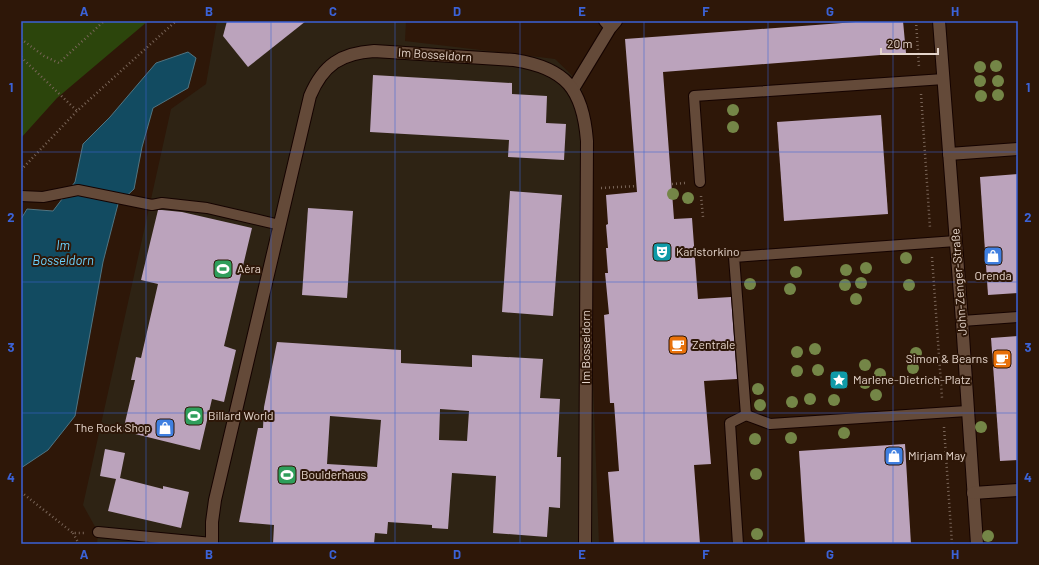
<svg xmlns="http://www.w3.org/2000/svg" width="1039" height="565" font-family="Barlow,sans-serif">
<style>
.commercial{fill:#2e2314}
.green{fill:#2c450c}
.water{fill:#124b61;stroke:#517481}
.building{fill:#bba3bc;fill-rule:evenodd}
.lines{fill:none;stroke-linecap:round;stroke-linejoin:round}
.lane-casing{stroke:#150300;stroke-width:12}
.street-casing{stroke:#150300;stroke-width:14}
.path{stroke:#7a6659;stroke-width:2.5;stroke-dasharray:1 3;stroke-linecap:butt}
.lane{stroke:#644a39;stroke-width:10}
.street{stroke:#644a39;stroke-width:12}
.tree{fill:#748647}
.grid{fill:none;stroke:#3b62d6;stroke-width:1;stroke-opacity:0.55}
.labels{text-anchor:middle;stroke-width:4;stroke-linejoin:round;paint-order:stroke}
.street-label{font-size:12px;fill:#e5d5cb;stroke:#2e1708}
.poi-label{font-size:12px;fill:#e5d5cb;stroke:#2e1708;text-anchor:start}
.water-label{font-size:13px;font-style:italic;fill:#6ad1fc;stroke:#2e1708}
.neatline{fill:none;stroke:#3b62d6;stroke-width:1.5}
.grid-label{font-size:13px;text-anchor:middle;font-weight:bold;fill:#3b62d6}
</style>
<rect width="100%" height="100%" fill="#2e1708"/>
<polygon class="commercial" points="217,21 406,21 405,41 555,59 582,85 599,544 97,544 98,532 83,505 171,109 206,84"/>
<polygon class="green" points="21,21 148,21 57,98 21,138"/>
<polygon class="water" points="188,52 196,58 188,88 153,108 142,147 134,189 118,204 103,262 75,416 48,450 21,468 21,219 27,209 53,211 75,182 83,144 110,117 156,63"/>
<g class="building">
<polygon points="227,21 306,21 248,67 223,36"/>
<polygon points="869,21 903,21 906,53 663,72 674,219 692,218 698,299 731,297 737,379 704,381 711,464 694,465 700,544 665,544 665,543 614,544 608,472 619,471 614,403 610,403 604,315 609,314 605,273 608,273 606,248 608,248 606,225 608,224 606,195 637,192 625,39"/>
<polygon points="373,75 512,83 512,94 547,96 546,123 566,124 564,160 508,157 509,140 370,132"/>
<polygon points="881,115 888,214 784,221 777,122"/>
<polygon points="1018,174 1018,293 988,295 980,177"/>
<polygon points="510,191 562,195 553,316 502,312"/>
<polygon points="308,208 353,211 347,298 302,295"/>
<polygon points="158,210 162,210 182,212 252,228 224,346 236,350 224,402 212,399 200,450 123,431 135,380 131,380 136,357 141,358 158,284 141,280"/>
<polygon points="1018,336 1018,460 1000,461 991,338"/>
<path d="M277 342 401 350V363L472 367V355L543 359 540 398 560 399 557 457H561L560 508 549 507 547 537 493 533 496 476 452 473 448 529 432 528V525L388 522 387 534 375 533 374 544H273L274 525 239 522 258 428H263L264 407ZM440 409 469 411 467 441 439 440ZM330 416 381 420 377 467 327 464Z"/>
<polygon points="905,444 911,544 805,544 799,451"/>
<polygon points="105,449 125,453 120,478 163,489 163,486 189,492 181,528 108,511 116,479 100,476"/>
</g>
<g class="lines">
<g class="lane-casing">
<g id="lane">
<polyline points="604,21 610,28"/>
<polyline points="700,182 694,96 944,79"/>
<polyline points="21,196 43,197 78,190 152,205 162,203 207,208 280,225"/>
<polyline points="956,241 734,257 746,415 770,424 967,411"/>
<polyline points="962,321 1018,317"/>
<polyline points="98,532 212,543"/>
<polyline points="738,544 730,423 746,415"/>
</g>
</g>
<g class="street-casing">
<g id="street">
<polyline points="939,21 962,321 977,544"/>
<polyline points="573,89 610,28 616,21"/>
<polyline points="949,154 1018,149"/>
<polyline points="973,493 1018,490"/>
<path d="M212 544V522L215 500 310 96C323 65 341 53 374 51L514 60C566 68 583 89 587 141L585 544"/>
</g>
</g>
<g class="path">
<polyline points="916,21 919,67"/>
<polyline points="21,39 44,56 59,63 104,21"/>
<polyline points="21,57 77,111"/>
<polyline points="921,94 930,228"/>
<polyline points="21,170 77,111 176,21"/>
<polyline points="672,184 685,183"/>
<polyline points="601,188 637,186"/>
<polyline points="701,196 703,217"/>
<polyline points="932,257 942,398"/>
<polyline points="944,427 952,544"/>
<polyline points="21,492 73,533 84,533"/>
<polyline points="73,533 79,544"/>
</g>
<use href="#lane" class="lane"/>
<use href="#street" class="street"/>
</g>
<g class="tree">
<circle cx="996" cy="66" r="6"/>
<circle cx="980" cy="67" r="6"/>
<circle cx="980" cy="81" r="6"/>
<circle cx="998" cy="81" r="6"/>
<circle cx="998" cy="95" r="6"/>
<circle cx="981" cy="96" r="6"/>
<circle cx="733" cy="110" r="6"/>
<circle cx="733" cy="127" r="6"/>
<circle cx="673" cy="194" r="6"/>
<circle cx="688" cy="198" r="6"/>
<circle cx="906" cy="258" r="6"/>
<circle cx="866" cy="268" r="6"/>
<circle cx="846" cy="270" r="6"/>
<circle cx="796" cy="272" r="6"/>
<circle cx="861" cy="283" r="6"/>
<circle cx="750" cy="284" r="6"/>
<circle cx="845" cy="285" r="6"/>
<circle cx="909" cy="285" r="6"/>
<circle cx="790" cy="289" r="6"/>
<circle cx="856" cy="299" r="6"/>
<circle cx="815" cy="349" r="6"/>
<circle cx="797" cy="352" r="6"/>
<circle cx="916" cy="353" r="6"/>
<circle cx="865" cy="365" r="6"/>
<circle cx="913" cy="368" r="6"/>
<circle cx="818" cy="370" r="6"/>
<circle cx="797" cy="371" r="6"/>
<circle cx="880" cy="374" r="6"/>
<circle cx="865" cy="383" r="6"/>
<circle cx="758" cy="389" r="6"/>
<circle cx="876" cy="395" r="6"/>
<circle cx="810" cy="399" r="6"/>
<circle cx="834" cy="400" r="6"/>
<circle cx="792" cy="402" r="6"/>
<circle cx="760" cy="405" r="6"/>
<circle cx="981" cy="427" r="6"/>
<circle cx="844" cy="433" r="6"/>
<circle cx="791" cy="438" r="6"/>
<circle cx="755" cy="439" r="6"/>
<circle cx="756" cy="474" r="6"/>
<circle cx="757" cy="534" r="6"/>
<circle cx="988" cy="536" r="6"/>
</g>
<path class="grid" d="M146 21V544M271 21V544M395 21V544M520 21V544M644 21V544M768 21V544M893 21V544M21 152H1018M21 282H1018M21 413H1018"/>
<defs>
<g id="theatre-square" transform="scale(1)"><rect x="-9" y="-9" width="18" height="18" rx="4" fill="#0f9aa8" stroke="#2e1708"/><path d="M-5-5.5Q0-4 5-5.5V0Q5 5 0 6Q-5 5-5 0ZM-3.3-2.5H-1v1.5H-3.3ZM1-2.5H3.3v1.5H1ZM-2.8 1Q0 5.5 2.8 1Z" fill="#fff"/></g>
<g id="shop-square" transform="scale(1)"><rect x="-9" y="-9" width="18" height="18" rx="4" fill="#3f7fe0" stroke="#2e1708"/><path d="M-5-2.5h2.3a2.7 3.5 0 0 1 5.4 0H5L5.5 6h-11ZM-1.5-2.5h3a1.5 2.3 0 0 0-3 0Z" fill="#fff"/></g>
<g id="stadium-square" transform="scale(1)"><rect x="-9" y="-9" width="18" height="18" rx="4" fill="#2e9e5b" stroke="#2e1708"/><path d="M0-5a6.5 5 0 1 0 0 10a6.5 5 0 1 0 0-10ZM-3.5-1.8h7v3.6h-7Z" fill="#fff"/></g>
<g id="cafe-square" transform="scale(1)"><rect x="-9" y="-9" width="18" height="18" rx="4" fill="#e8710a" stroke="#2e1708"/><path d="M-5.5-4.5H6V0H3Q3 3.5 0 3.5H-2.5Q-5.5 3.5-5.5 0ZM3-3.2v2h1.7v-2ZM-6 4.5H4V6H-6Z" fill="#fff"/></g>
<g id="sight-square" transform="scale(1)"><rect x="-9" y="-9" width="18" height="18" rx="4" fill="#0f9aa8" stroke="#2e1708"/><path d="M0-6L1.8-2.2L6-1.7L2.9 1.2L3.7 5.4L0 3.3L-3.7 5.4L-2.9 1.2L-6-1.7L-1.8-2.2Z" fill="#fff"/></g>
</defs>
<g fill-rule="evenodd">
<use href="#theatre-square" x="662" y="252"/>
<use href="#shop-square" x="993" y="256"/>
<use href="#stadium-square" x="223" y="269"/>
<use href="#cafe-square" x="678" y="345"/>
<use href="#cafe-square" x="1002" y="359"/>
<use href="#sight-square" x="839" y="380"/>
<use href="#stadium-square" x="194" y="416"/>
<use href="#shop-square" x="165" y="428"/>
<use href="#shop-square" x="894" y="456"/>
<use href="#stadium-square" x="287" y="475"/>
</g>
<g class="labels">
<g class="street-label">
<text transform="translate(435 55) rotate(4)" y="4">Im Bosseldorn</text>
<text transform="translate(959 282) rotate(-94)" y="4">John-Zenger-Straße</text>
<text transform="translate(586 347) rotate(-90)" y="4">Im Bosseldorn</text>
</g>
<g class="poi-label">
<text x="676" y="256">Karlstorkino</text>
<text x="237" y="273">Aėra</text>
<text x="993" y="280" text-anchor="middle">Orenda</text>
<text x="692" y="349">Zentrale</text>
<text x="988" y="363" text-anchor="end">Simon &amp; Bearns</text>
<text x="853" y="384">Marlene-Dietrich-Platz</text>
<text x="208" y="420">Billard World</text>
<text x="151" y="432" text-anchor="end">The Rock Shop</text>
<text x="908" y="460">Mirjam May</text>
<text x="301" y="479">Boulderhaus</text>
</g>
<g class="water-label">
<text x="63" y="250">Im<tspan x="63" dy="15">Bosseldorn</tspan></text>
</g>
</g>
<rect width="1039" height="565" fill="none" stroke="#2e1708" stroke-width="44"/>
<path d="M881 48v6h57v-6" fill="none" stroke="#e5d5cb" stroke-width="2"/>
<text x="887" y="48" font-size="12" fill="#e5d5cb" stroke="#2e1708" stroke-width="3" paint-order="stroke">20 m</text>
<rect x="22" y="22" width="995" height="521" class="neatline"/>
<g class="grid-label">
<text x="84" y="16">A</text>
<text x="209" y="16">B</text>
<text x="333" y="16">C</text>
<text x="457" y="16">D</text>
<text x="582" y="16">E</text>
<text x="706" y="16">F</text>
<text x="830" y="16">G</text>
<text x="955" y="16">H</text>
<text x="11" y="92">1</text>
<text x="1028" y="92">1</text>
<text x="11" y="222">2</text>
<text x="1028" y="222">2</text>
<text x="11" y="352">3</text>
<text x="1028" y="352">3</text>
<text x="11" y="482">4</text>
<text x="1028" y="482">4</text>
<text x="84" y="559">A</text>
<text x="209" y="559">B</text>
<text x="333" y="559">C</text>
<text x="457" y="559">D</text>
<text x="582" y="559">E</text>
<text x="706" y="559">F</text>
<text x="830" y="559">G</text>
<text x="955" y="559">H</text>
</g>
</svg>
